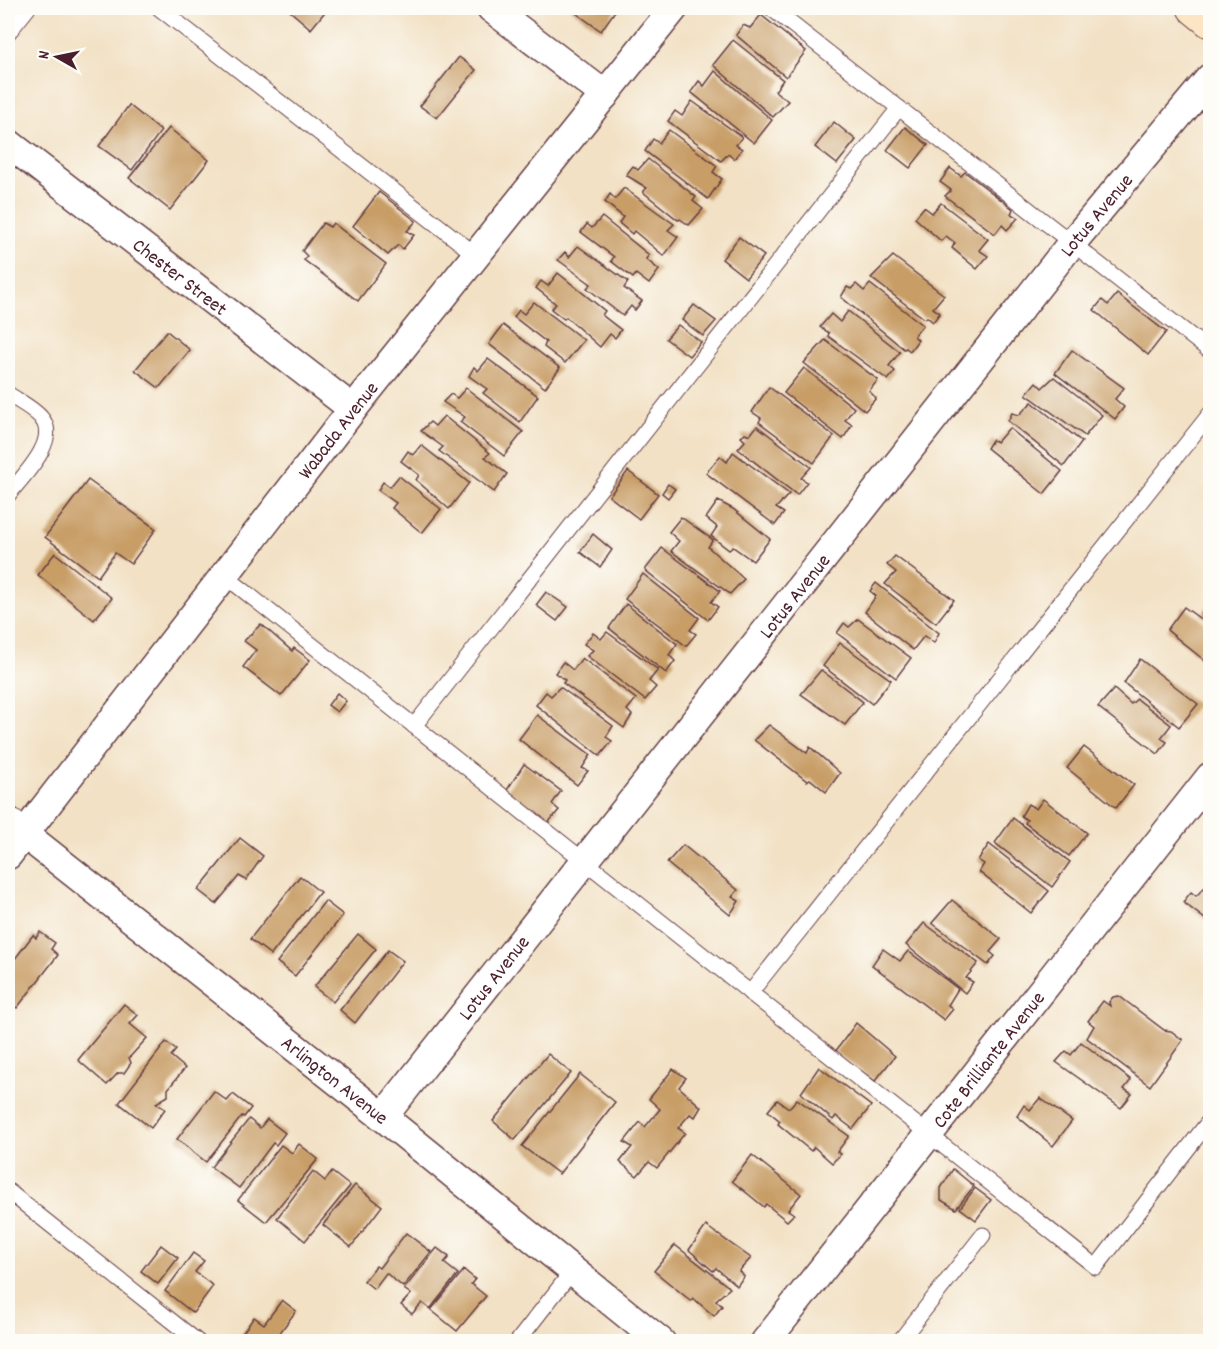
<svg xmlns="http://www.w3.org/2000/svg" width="1218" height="1349" font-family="Dekko,sans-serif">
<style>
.building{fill:#c89d66}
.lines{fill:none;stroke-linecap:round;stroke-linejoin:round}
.lane-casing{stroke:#633c42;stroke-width:17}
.street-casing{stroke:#633c42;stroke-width:31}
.secondary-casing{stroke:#633c42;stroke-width:35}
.lane{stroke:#fff;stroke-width:15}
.street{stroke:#fff;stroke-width:28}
.secondary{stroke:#fce5c4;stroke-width:33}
.labels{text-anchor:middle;stroke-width:5;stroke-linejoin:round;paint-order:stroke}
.street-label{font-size:20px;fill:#4a1f2b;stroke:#fdfcf7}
</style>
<rect width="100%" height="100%" fill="#fdfcf7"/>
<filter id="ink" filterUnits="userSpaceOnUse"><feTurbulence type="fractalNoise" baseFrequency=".0167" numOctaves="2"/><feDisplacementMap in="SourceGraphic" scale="12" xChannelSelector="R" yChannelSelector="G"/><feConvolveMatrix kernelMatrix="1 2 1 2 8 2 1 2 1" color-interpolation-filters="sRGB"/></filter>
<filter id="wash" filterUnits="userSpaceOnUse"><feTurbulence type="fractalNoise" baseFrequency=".008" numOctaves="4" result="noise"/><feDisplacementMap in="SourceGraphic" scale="24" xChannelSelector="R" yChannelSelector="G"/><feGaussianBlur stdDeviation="1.35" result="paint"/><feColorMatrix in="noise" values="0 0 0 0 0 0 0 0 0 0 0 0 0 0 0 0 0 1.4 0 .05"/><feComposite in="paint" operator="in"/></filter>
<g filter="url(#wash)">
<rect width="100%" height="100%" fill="#f2e1c5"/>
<g id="blocks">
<g class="building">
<polygon points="293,8 328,8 311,29 290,11"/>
<polygon points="569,8 617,8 601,31"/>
<polygon points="761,15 806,51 786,77 736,35 743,25 750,28"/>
<polygon points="733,40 783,80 775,91 788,101 773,117 713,65"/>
<polygon points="459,57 476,70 437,118 420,106"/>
<polygon points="715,71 772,120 754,143 691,92 699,81 704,86"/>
<polygon points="692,101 742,137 736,145 742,149 734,159 728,154 721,161 668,121 675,111 682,116"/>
<polygon points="129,105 161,131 132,170 99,146"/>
<polygon points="834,122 856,140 837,164 815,147"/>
<polygon points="905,127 928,145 910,168 887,150"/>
<polygon points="169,128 209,160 170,210 129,178"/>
<polygon points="669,130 717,166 713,172 722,179 708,199 645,151 653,139 659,143"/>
<polygon points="648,159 696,197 693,201 703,209 689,225 680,219 678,220 643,192 647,188 626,175 633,166 638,170"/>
<polygon points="950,168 961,176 965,172 1013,209 1011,214 1018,218 1007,230 1002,225 995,234 945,196 951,190 940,182"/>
<polygon points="624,188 674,224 668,230 678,237 664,256 634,231 632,234 619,223 623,217 605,202 610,194 615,199"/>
<polygon points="379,192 416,221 407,231 414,235 403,249 398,245 388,255 353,226"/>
<polygon points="941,203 988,239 979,250 988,256 977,269 952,248 955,243 946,236 941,241 915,218 924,207 932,213"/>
<polygon points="602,217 649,255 646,259 659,270 649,284 636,274 633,278 611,261 614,257 581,232 587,224 592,228"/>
<polygon points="323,223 330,227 333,223 386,264 358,301 304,260 307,256 302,251"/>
<polygon points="739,237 764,256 746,278 722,259"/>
<polygon points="578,246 628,282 624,288 642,301 635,310 631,306 623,316 587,288 591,284 558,260 565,252 569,257"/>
<polygon points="893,256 944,295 933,308 940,313 933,322 927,317 925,319 871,278"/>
<polygon points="558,273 605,311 602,315 621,330 615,338 610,334 600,347 566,317 564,319 551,309 556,304 536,288 541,281 548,286"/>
<polygon points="856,284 864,291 870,284 923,325 914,336 918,340 910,351 906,348 904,349 841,297 847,287 851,289"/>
<polygon points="1117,294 1166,332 1148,355 1094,310 1102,300 1108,305"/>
<polygon points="534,302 584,340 565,363 544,347 546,342 514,317 519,310 524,314"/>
<polygon points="694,305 716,321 703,336 682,320"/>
<polygon points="848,311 900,352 889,366 895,371 888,380 828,336 829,333 820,327 831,314 840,322"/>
<polygon points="503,325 560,368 545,388 489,344"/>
<polygon points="678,325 701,342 689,356 666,339"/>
<polygon points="167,331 190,350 159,388 135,370"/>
<polygon points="825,340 878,380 869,391 876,398 865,411 804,363"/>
<polygon points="1072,350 1124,388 1115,399 1124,407 1115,419 1055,373"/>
<polygon points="488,359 538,396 520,422 483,393 487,389 469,376 474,367 478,371"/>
<polygon points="804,368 854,408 845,420 852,425 843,439 784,393"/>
<polygon points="1054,377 1102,415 1085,436 1026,394 1036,382 1042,388"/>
<polygon points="769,387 834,436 814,463 759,422 761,418 752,412"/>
<polygon points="466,388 523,432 504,456 460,422 465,417 443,402 451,394 457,398"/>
<polygon points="1032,402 1082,442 1064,466 1008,421 1012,413 1019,415"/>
<polygon points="444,416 490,453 485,457 507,474 494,492 439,451 443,447 421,431 430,422 435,426"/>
<polygon points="757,426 811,467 801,478 807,482 797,495 738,449 745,441 741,437 745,433 750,435"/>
<polygon points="1009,428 1062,471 1044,494 987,448 992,440 997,442"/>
<polygon points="421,445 469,483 449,509 416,480 419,475 401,461 408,451 413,455"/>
<polygon points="733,452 789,494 776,508 784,513 775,525 706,473 720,456 727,462"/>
<polygon points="628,471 658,494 639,519 609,496"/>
<polygon points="399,476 441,509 422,533 392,508 396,503 378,490 383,482 390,487"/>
<polygon points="88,480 156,529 131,564 115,553 98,577 45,537"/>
<polygon points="668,484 675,489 668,498 662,493"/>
<polygon points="718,501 733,509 770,539 753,561 733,547 729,550 711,536 717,527 706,518"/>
<polygon points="681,517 713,540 708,547 744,579 730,594 671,551 679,541 669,532"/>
<polygon points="593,534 612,550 600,567 580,552"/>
<polygon points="662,548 720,591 711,602 718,607 708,620 645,570"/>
<polygon points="55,553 112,598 94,620 38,575"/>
<polygon points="895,556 954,600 936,623 885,584 896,572 887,565"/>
<polygon points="643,574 699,618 690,630 696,634 686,646 625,599"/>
<polygon points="876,583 939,633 934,643 924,636 913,650 865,612 876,596 870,591"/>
<polygon points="546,592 568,607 557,621 536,605"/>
<polygon points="1210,602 1210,622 1201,615"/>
<polygon points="626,604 677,644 669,655 675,661 666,673 609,628"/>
<polygon points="1184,607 1210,626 1210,665 1167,630"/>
<polygon points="858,619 911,658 896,678 837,633 844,623 849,627"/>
<polygon points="261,624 292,651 294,648 310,660 281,696 243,667 256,650 244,641"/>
<polygon points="607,632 658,670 649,681 656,687 645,700 587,656 593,650 584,644 593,633 601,639"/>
<polygon points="840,643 891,680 872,704 823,666"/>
<polygon points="582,658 636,699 627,710 632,715 624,728 563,683 565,680 555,673 563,662 573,670"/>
<polygon points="1140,659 1198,704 1179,727 1124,683"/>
<polygon points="821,670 863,702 845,725 801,694"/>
<polygon points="560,687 613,726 606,737 612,741 600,756 536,705 546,692 551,696"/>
<polygon points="1114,689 1131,704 1137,699 1171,725 1161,738 1167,742 1158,754 1098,707"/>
<polygon points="337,693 346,701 337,712 328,705"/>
<polygon points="537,715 591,755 582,768 588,771 577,785 519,739"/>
<polygon points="769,725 807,753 810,747 840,773 826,792 810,779 807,781 754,740"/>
<polygon points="1084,747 1134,785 1116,808 1067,768"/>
<polygon points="524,764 561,791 552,804 559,810 548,823 507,790"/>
<polygon points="1043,799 1087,833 1069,856 1025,823 1027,820 1021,816 1028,804 1036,809"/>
<polygon points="1013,818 1070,862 1052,887 995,843"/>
<polygon points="240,838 263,856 246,880 239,876 216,904 198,890"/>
<polygon points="989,844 1049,891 1031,913 979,872 984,864 978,860"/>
<polygon points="683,845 738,890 732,897 739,901 730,915 667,863"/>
<polygon points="300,876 320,892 271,955 250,939"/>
<polygon points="1208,884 1210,886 1210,923 1183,902 1191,892 1196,896"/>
<polygon points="952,900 1001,939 990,952 995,956 988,965 932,923"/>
<polygon points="325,901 343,915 295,976 277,962"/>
<polygon points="924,923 978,963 966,978 973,982 965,993 906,945"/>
<polygon points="40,932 55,943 51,949 58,955 17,1008 12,1004 8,1010 8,968 33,935 36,938"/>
<polygon points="358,934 376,949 333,1002 314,987"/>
<polygon points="883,949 900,961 908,951 958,989 948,1005 953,1009 944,1020 872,965"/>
<polygon points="388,950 403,961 355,1023 340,1010"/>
<polygon points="1119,996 1164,1030 1171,1031 1183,1040 1150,1086 1087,1038 1094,1026 1088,1021 1103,1001 1110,1006 1109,1002 1113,997"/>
<polygon points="124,1004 138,1015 130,1024 147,1038 129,1058 131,1063 124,1073 118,1073 107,1085 78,1060"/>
<polygon points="856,1023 895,1056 875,1081 835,1052"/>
<polygon points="166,1042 176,1050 171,1056 185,1068 168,1089 168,1096 156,1103 165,1109 151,1128 119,1103"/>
<polygon points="1081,1042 1131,1080 1124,1089 1132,1094 1121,1108 1056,1062 1066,1051 1071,1055"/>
<polygon points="548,1054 571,1073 515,1140 493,1121"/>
<polygon points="819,1067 871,1106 853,1129 836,1116 833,1120 801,1093"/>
<polygon points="673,1069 686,1078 679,1087 701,1107 695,1117 690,1114 678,1128 685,1133 657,1168 649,1162 637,1176 620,1162 632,1147 624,1142 640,1122 645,1127 660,1109 649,1099"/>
<polygon points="580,1074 615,1102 559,1174 522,1146"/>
<polygon points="214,1091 227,1101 233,1094 251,1108 244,1117 242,1116 206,1162 177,1139"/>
<polygon points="1040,1098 1072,1121 1053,1146 1017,1116 1024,1105 1030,1110"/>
<polygon points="797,1099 849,1136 837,1152 841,1154 832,1163 814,1147 811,1151 778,1124 780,1121 768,1111 777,1100 789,1108"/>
<polygon points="249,1119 260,1128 267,1119 285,1133 276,1145 273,1143 239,1188 211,1167"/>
<polygon points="299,1144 318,1159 266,1222 238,1200 281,1145 292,1153"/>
<polygon points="752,1155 801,1194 788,1210 794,1214 787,1221 766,1204 764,1207 732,1181"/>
<polygon points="953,1169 974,1186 956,1209 941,1200 941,1188"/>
<polygon points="313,1171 325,1181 332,1172 350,1186 305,1241 277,1218"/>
<polygon points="355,1185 382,1206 351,1247 323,1225"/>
<polygon points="975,1188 991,1200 976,1220 960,1208"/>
<polygon points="706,1226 751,1258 739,1271 744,1276 737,1286 716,1268 713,1271 689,1250"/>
<polygon points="406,1233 431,1252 403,1287 386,1273 374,1289 364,1281 376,1266 379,1268"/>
<polygon points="161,1245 178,1258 158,1284 141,1271"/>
<polygon points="675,1245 730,1288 716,1300 722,1306 714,1316 693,1298 691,1301 654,1271"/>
<polygon points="437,1248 449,1257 444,1263 458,1274 430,1309 422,1303 412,1314 401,1305 411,1294 404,1289"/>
<polygon points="193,1253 204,1261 195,1272 213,1286 193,1313 165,1291"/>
<polygon points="464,1270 475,1279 471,1284 486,1296 457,1331 431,1310"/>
<polygon points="282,1300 296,1311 273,1342 236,1342 254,1317 264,1324"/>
</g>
</g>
</g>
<g filter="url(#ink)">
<use href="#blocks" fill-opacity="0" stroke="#633c42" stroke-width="1.5"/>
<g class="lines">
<g class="lane-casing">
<g id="lane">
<polyline points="159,8 476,255"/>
<polyline points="771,8 1210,351"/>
<polyline points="8,33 28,8"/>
<path d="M8 394C18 401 35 409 42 419 60 441 21 478 8 495"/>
<polyline points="224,575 1096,1267 1210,1120"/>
<polyline points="414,726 899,108"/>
<polyline points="750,993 1210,414"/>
<polyline points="8,1191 198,1342"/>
<polyline points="517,1342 573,1270"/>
<polyline points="899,1342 983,1235"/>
</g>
</g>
<g class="street-casing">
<g id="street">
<polyline points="491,8 605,95"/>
<path id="s1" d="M8 143 353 409"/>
<path id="s2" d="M8 821 383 1117 661 1342"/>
<path id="s3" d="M8 855 353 409 674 8"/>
<path id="s4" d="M383 1117 1071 244 1210 78"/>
<path id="s5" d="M765 1342 1210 777"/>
</g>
</g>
<g class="secondary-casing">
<polyline id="secondary" points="1194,8 1210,21"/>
</g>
<use href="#lane" class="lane"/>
<use href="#street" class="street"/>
<use href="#secondary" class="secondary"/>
</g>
</g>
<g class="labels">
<g class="street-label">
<text dy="7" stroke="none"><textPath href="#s4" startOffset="1150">Lotus Avenue</textPath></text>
<text dy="7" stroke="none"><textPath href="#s1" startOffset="218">Chester Street</textPath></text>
<text dy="7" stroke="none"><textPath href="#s3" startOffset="538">Wabada Avenue</textPath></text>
<text dy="7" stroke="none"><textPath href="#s4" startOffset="664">Lotus Avenue</textPath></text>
<text dy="7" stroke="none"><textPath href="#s4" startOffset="178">Lotus Avenue</textPath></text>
<text dy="7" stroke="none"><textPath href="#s5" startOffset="360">Cote Brilliante Avenue</textPath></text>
<text dy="7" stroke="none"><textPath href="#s2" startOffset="417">Arlington Avenue</textPath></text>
</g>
</g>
<rect width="1218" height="1349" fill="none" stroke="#fdfcf7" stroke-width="30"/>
<g transform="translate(57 57) rotate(279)" stroke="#fdfcf7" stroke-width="4.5" paint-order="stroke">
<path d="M0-4.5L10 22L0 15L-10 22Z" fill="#4a1f2b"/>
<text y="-9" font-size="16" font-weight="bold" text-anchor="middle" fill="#4a1f2b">N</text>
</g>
</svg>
